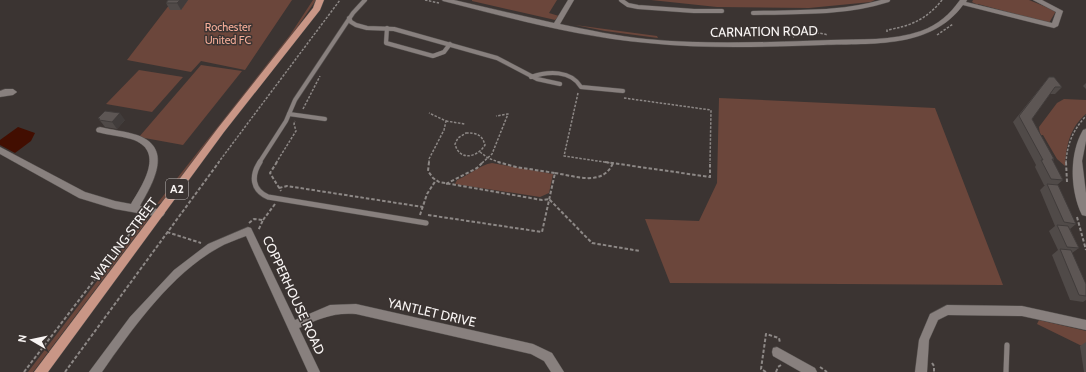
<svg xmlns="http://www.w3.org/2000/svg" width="1086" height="372" font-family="Cabin,sans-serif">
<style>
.green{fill:#6b463b}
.water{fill:#420e01}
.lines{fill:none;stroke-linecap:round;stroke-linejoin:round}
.lane-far1-casing{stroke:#55504e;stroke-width:5}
.lane-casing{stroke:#55504e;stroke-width:6}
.street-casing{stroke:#55504e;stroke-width:1}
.secondary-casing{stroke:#55504e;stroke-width:1}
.primary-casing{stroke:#55504e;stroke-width:1}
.path-far1{stroke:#8d8886;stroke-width:1.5;stroke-dasharray:2.5 1.5;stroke-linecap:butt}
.path{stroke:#8d8886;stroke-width:2;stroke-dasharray:3.5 2;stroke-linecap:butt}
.lane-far1{stroke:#88807e;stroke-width:4}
.lane{stroke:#88807e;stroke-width:5}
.street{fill:#88807e;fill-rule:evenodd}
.secondary{fill:#88807e;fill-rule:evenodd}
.primary{fill:#c99686;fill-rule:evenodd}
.wall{fill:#504a48}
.shaded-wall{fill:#413c3b}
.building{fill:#5d5654;stroke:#413c3b}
.labels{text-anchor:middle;stroke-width:3;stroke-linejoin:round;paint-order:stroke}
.far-park-label{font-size:11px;fill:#f7ae99;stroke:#3b3432}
.shield{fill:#3b3432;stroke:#bfbab9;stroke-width:1}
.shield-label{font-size:12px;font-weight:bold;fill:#f8f4f3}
.street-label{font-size:13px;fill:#f8f4f3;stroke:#3b3432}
</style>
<rect width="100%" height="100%" fill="#3b3432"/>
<g class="green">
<polygon points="173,0 292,0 245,70 201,61 191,72 127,60"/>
<polygon points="313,0 316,0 290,38 161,203 156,205 290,35"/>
<polygon points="472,0 557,0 549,13 559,16 555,20 551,19 472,1"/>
<polygon points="651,0 875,0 871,2 809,8 717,7"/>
<polygon points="973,0 1029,0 1056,11 1049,23 978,4 978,5 972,2"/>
<polygon points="575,25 657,36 658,38 605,31"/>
<polygon points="201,65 242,71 183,145 139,137"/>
<polygon points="139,70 183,77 152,112 106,104"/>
<polygon points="719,98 935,108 1003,285 670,283 645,219 699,221 717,183"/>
<path d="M1064 99 1086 100V114C1070 127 1066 146 1065 166L1057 159 1043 135H1040L1039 127 1057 103Z"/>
<path d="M492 163 553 174 549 193 540 197 455 184 457 180C469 175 480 165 492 163Z"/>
<polygon points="146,217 148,217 147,221 33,372 28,372"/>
<polygon points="1039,320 1086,331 1086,348 1037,324"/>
</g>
<polygon class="water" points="18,127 35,133 31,141 15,153 0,145 0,140"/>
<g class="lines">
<g class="lane-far1-casing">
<g id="lane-far1">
<polyline points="621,0 628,5 638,7 694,11 722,11"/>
<path d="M753 13C798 12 844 14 888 0"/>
<polyline points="349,18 351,22 356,25 367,28 394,29 497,58 537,79 560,84"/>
<polyline points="387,28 386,43 433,56 444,52 450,44"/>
<path d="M531 77C548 71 571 70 581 87L623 91"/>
<polyline points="289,114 325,119"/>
<polyline points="259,163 286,121 295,100 353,13 365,0"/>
</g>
</g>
<g class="lane-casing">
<g id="lane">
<path d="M260 162C251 176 252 190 268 197L426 223"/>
<polyline points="1006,372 1007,345"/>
</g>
</g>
<g class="street-casing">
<g id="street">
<path d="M442 0H454L554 23 568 0H574L560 24C588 30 617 36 646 39 708 45 769 42 831 40 860 39 892 41 921 31 938 25 950 14 960 0H967L966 2 1052 23 1056 12 1033 0H1042L1063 11 1058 26 1054 28 963 5C931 49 872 43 823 45 765 47 706 49 648 43 578 37 510 18 443 1Z"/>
<polygon points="5,89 13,89 17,92 13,95 0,97 0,91"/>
<path d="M100 127C112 130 125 131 137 135 174 148 153 183 140 206L163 210 165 213 163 216 160 217 115 209 79 198 0 154V147L85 192 115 201 131 204C143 184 166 150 131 139 120 136 108 135 97 132L96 130 97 128Z"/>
<path d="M248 227 251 228 295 320 330 305 356 304 533 344 552 353 564 372H551L544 361 531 354 356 314C334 312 318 319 299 328L320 372H308L246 236C236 240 226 243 218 248 171 274 132 329 102 372H89L130 317 174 270 208 244Z"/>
<polygon points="947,305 1022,306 1086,320 1086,330 1022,316 948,315 938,320 929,340 927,372 915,372 919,340 930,314"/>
<polygon points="777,347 815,368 817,372 801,372 773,356 772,352 773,348"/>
</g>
</g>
<g class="secondary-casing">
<path id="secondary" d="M1086 129V141L1082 161 1086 193V216L1082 215C1070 190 1069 154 1083 130Z"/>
</g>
<g class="primary-casing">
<polygon id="primary" points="316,0 324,0 320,10 224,132 48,372 34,372 218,128 313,8"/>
</g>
<g class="path-far1">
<polyline points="425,0 439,3"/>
<path d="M887 32V30C911 26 927 19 942 0"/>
<polyline points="937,35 953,24"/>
<path d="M793 37C803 31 817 32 828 35"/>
<polyline points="578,93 564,156 611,163"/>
<polyline points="624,98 711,110 710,163"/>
<polyline points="303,109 320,76"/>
<polyline points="446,121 465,124"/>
<path d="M466 133C476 133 482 134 485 145 477 158 459 161 455 144L458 138Z"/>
<polyline points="480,152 488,158 501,163"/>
<polyline points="218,163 340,0"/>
<polyline points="276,163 296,131 294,124 295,121"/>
<polyline points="429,163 429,159 444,130 446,121 429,113"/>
<polyline points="482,163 492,154 508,114 496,116"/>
<path d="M1066 163C1067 144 1073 130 1086 116"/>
</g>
<g class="path">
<polyline points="277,162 270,173 281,191"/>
<polyline points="429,162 428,171 433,178 439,182 542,200 549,199 592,243 640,251"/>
<polyline points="605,162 710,177 710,162"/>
<polyline points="1066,162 1067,182"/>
<path d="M555 173C575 176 603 187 613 163"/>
<polyline points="446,184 477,168 483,162"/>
<polyline points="279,188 287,186 423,207"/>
<polyline points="420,215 427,194 436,180"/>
<polyline points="428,215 542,232 555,173 516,167 498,162"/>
<polyline points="1077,217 1086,250"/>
<polyline points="263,220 275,204"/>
<polyline points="249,223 254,219 263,220 258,231"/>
<polyline points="167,232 201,243"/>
<polyline points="932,363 934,366 934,372"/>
<polyline points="820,367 827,372"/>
<polyline points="24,372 141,219"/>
<polyline points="65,372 219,162"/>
<polyline points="766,372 761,369 766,334 779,338 780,343"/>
<polyline points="776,372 778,367 781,365"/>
</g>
<use href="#lane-far1" class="lane-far1"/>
<use href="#lane" class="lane"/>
<use href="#street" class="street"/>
<use href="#secondary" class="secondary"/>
<use href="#primary" class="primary"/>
</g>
<g class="wall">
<polygon points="188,0 181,10 170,10 166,3"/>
<polygon points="1049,77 1062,87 1055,94 1050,94 1032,119 1054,159 1053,161 1063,180 1057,185 1076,224 1070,229 1079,248 1072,253 1086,284 1086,300 1083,302 1070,300 1052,255 1058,250 1049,231 1055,226 1040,190 1045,185 1044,185 1035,167 1036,165 1013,122"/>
<polygon points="1086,83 1086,89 1083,86"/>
<polygon points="98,118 125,120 117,129 105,127"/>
<polygon points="1086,342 1086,372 1084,372 1080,346"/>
</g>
<g class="shaded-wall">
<polygon points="180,0 188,0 181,10 177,3"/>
<polygon points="120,113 125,120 117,129 112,122"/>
</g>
<g class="building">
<polygon points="168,0 180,0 177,3 166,3"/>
<polygon points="1049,77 1054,77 1062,87 1055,87 1032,119 1054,159 1052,159 1063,180 1051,179 1041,160 1043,160 1019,116"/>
<polygon points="105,111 120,113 112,122 99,120 100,119 98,118"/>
<polygon points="1047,184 1058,185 1076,224 1064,222"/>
<polygon points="1057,225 1068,226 1079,248 1067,247"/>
<polygon points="1060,249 1071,250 1086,284 1086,296 1079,295"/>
</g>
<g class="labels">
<g class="far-park-label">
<text x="228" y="31">Rochester<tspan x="228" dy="13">United FC</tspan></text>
</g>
<rect class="shield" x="166" y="179" width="22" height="20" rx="3"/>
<g class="shield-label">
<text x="177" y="193">A2</text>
</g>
<g class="street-label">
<text transform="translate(764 31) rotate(-1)" y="5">CARNATION ROAD</text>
<text transform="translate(124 239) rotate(-53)" y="5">WATLING STREET</text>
<text transform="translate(294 295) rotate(65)" y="5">COPPERHOUSE ROAD</text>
<text transform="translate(432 312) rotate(13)" y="5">YANTLET DRIVE</text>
</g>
</g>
<g transform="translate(32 340) rotate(279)" stroke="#3b3432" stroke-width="3" paint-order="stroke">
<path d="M0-3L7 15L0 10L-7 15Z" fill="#f8f4f3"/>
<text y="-6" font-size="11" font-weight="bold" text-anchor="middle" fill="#f8f4f3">N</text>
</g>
</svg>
